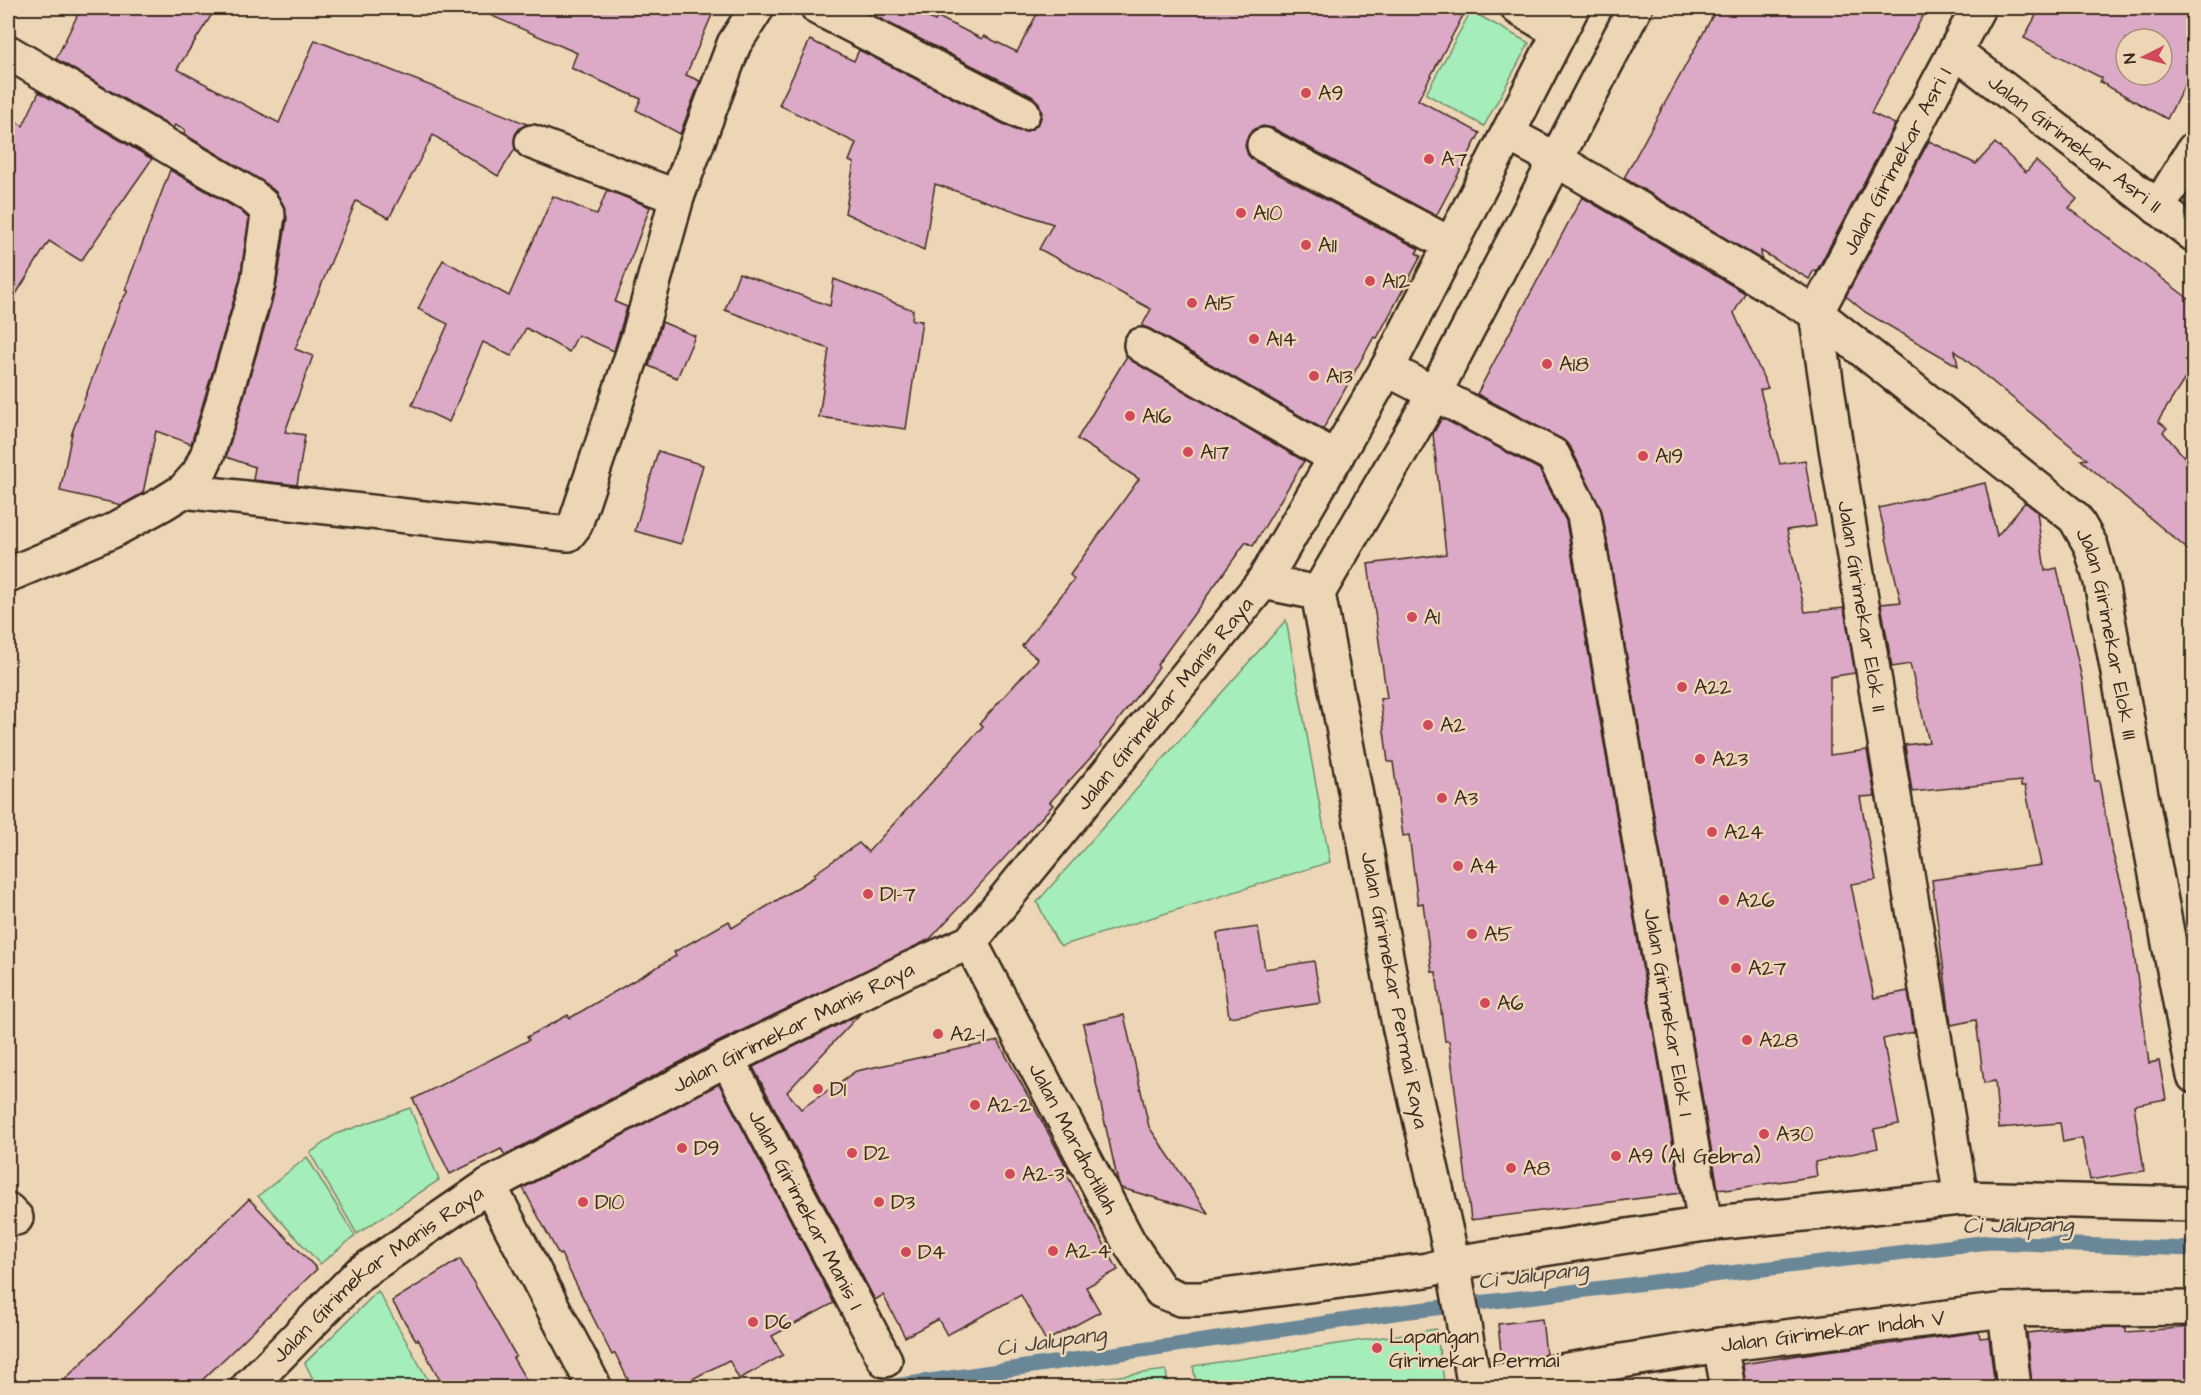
<svg xmlns="http://www.w3.org/2000/svg" width="2201" height="1395" font-family="'Architects Daughter',sans-serif">
<style>
.green{fill:#a5eebc;stroke:#708c6d;stroke-width:1.5}
.lines{fill:none;stroke-linecap:round;stroke-linejoin:round}
.stream{stroke:#6a8798;stroke-width:15}
.building{fill:#dca9c7;stroke:#3b2a1e;stroke-width:1.5;fill-rule:evenodd}
.minor-casing{stroke:#3b2a1e;stroke-width:38}
.minor{stroke:#edd6b6;stroke-width:33}
.poi-dot{fill:#d1495b;stroke:#edd6b6;stroke-width:2}
.labels{text-anchor:middle;stroke-width:5;stroke-linejoin:round;paint-order:stroke}
.poi-label{font-size:21px;fill:#3b2a1e;stroke:#edd6b6;text-anchor:start}
.street-label{font-size:21px;fill:#3b2a1e;stroke:#edd6b6}
.water-label{font-size:22px;font-style:italic;fill:#47413c;stroke:#edd6b6}
</style>
<rect width="100%" height="100%" fill="#edd6b6"/>
<filter id="ink" filterUnits="userSpaceOnUse"><feTurbulence type="fractalNoise" baseFrequency=".0167" numOctaves="2"/><feDisplacementMap in="SourceGraphic" scale="12" xChannelSelector="R" yChannelSelector="G"/><feConvolveMatrix kernelMatrix="1 2 1 2 8 2 1 2 1" color-interpolation-filters="sRGB"/></filter>
<g filter="url(#ink)">
<g class="green">
<polygon points="1471,11 1529,43 1484,126 1426,94"/>
<polygon points="1286,620 1330,862 1061,946 1056,940 1037,902"/>
<polygon points="410,1108 439,1180 357,1234 310,1153 336,1134"/>
<polygon points="307,1157 355,1236 320,1264 258,1196"/>
<polygon points="378,1291 432,1387 317,1387 305,1363"/>
<polygon points="1436,1329 1445,1387 1197,1387 1193,1366"/>
<polygon points="1166,1370 1168,1387 1031,1387"/>
</g>
<g class="lines">
<polyline class="stream" points="881,1388 1402,1312 1989,1242 2194,1249"/>
</g>
<g class="building">
<polygon points="81,8 216,8 177,69 279,123 315,40 527,124 520,128 515,135 515,149 498,176 433,135 389,218 356,201 295,349 313,356 285,432 305,435 297,485 253,480 255,467 226,457 276,288 287,218 284,206 276,192 264,182 184,134 185,130 175,125 173,128 56,59"/>
<polygon points="474,8 715,8 686,75 700,81 680,134 636,110 641,99 571,68 577,53"/>
<polygon points="879,8 908,8 935,21 938,17 982,39 984,36 1017,52 1040,8 1467,8 1418,100 1480,133 1436,216 1273,128 1263,126 1254,129 1248,136 1245,146 1248,155 1255,162 1419,249 1416,253 1421,256 1377,338 1374,337 1323,429 1150,329 1142,326 1151,309 1039,249 1053,224 935,184 924,250 845,213 854,163 849,161 856,143 779,105 810,40 854,61 859,50 1015,130 1025,132 1034,128 1040,121 1042,113 1039,103 1032,96 875,16"/>
<polygon points="1717,8 1927,8 1871,113 1895,124 1816,272 1814,270 1809,279 1761,251 1762,260 1624,178"/>
<path d="M2040 8H2193V69L2167 119 2100 82 2102 78 2024 38ZM2126 39H2162V75H2126Z"/>
<polygon points="39,92 152,159 81,261 49,241 8,307 8,116 23,126"/>
<polygon points="1929,141 1976,164 1995,143 2026,172 2036,161 2077,199 2069,208 2193,302 2193,366 2158,421 2167,428 2163,432 2193,467 2193,554 2081,460 2087,459 1955,351 1958,366 1865,312 1846,296"/>
<polygon points="170,170 241,211 249,219 240,279 191,444 156,431 143,493 122,505 60,491 72,433 120,303 128,291 125,290"/>
<polygon points="607,190 650,207 615,302 627,307 614,351 578,335 569,352 526,328 511,356 483,342 449,422 412,405 448,324 418,309 443,260 509,296 553,196 597,215"/>
<polygon points="1582,197 1745,293 1734,313 1768,388 1760,390 1780,464 1805,460 1816,526 1787,530 1805,612 1844,608 1855,673 1830,677 1830,755 1867,750 1875,796 1860,797 1876,880 1851,884 1874,998 1908,991 1914,1032 1883,1039 1899,1124 1874,1129 1878,1148 1815,1162 1817,1176 1726,1190 1725,1188 1718,1189 1602,512 1570,446 1562,439 1477,394"/>
<polygon points="739,273 830,306 834,279 913,310 912,320 922,321 906,429 819,417 829,349 725,310"/>
<polygon points="662,322 695,336 677,378 649,366"/>
<polygon points="1127,356 1132,361 1304,461 1253,546 1246,542 1157,665 1159,667 1100,744 1102,745 1050,802 1053,805 930,939 718,1042 505,1155 501,1149 450,1174 413,1099 529,1040 527,1037 568,1015 570,1018 676,956 674,952 729,921 732,928 816,876 814,874 859,843 868,852 983,726 980,723 1038,659 1022,646 1074,579 1070,575 1139,479 1077,439"/>
<polygon points="1442,418 1539,469 1566,521 1681,1193 1471,1220 1449,1041 1445,1041 1436,972 1432,972 1423,903 1418,904 1409,835 1403,836 1393,762 1388,762 1380,699 1387,698 1368,564 1446,554 1433,434"/>
<polygon points="658,451 703,465 681,544 635,531"/>
<polygon points="1985,483 1997,536 2025,502 2037,512 2045,571 2057,568 2082,679 2095,781 2099,781 2111,847 2128,909 2149,1063 2159,1061 2166,1099 2134,1105 2144,1171 2090,1180 2082,1138 2063,1142 2060,1123 1999,1128 1995,1081 1984,1083 1976,1020 1951,1025 1932,880 2041,865 2025,786 2021,786 2021,781 1912,792 1905,745 1929,742 1910,664 1892,667 1881,604 1901,602 1879,508"/>
<polygon points="1258,927 1265,969 1314,961 1321,1003 1229,1017 1217,933"/>
<polygon points="860,1014 787,1092 801,1109 856,1071 998,1041 1070,1173 1065,1171 1118,1270 1086,1287 1100,1312 1046,1341 1021,1295 947,1335 938,1319 905,1337 883,1295 875,1300 753,1067"/>
<polygon points="1124,1015 1149,1127 1208,1213 1121,1188 1118,1182 1083,1024"/>
<polygon points="719,1084 834,1303 772,1336 783,1355 739,1379 729,1360 675,1388 632,1388 615,1353 612,1355 561,1254 559,1255 523,1188"/>
<polygon points="249,1199 317,1269 194,1388 56,1388"/>
<polygon points="460,1259 516,1356 513,1358 531,1388 444,1388 418,1339 416,1340 392,1301"/>
<polygon points="1542,1319 1546,1354 1502,1362 1498,1324"/>
<polygon points="2126,1327 2126,1332 2193,1327 2193,1388 2032,1388 2027,1333 2074,1328"/>
<polygon points="1979,1332 1980,1338 1989,1337 1995,1388 1746,1388 1743,1364 1826,1351 1860,1347 1860,1348"/>
</g>
<g class="lines">
<g class="minor-casing">
<g id="minor">
<polyline points="818,8 1023,113"/>
<polyline points="1518,8 1559,32"/>
<polyline points="8,52 252,196 263,206 268,215 258,283 208,453 199,473 183,491 162,504 112,531 8,575"/>
<path id="s1" d="M1956 52 2194 235"/>
<path id="s2" d="M1508 134 1555 159 1816 313 2075 518 2091 546 2101 582 2194 1076"/>
<polyline points="532,142 677,197"/>
<polyline points="1264,145 1450,244"/>
<polyline points="2158,208 2194,149"/>
<path id="s3" d="M1816 313 1836 448 1961 1198"/>
<path id="s4" d="M1816 313 1978 8"/>
<polyline points="1141,345 1336,458"/>
<path id="s5" d="M1387 369 1553 455 1584 515 1705 1224 1961 1198 2194 1204"/>
<polyline points="183,491 568,534 575,525 639,335 677,197 734,44 757,8"/>
<polyline points="1263,582 1318,593"/>
<path id="s6" d="M970 942 1128 1241 1161 1291 1181 1299H1200L1427 1270 1453 1263 1705 1224"/>
<path id="s7" d="M727 1059 885 1360"/>
<polyline points="489,1185 595,1388"/>
<polyline points="8,1210 16,1218"/>
<polyline points="2005,1310 2014,1388"/>
<polyline points="1720,1345 1728,1388"/>
<path id="s8" d="M1475 1385 1720 1345 2005 1310 2194 1308"/>
<path id="s9" d="M247 1388 359 1274 489 1185 727 1059 905 971 970 942 1263 582 1387 369 1572 8"/>
<polyline points="1475,1388 1453,1263 1399,1025 1318,593 1434,394 1635,8"/>
</g>
</g>
<use href="#minor" class="minor"/>
</g>
</g>
<g class="poi-dot">
<circle cx="1306" cy="93" r="6"/>
<circle cx="1429" cy="159" r="6"/>
<circle cx="1241" cy="213" r="6"/>
<circle cx="1306" cy="245" r="6"/>
<circle cx="1370" cy="281" r="6"/>
<circle cx="1192" cy="303" r="6"/>
<circle cx="1254" cy="339" r="6"/>
<circle cx="1547" cy="364" r="6"/>
<circle cx="1314" cy="376" r="6"/>
<circle cx="1130" cy="416" r="6"/>
<circle cx="1188" cy="452" r="6"/>
<circle cx="1643" cy="456" r="6"/>
<circle cx="1412" cy="617" r="6"/>
<circle cx="1682" cy="687" r="6"/>
<circle cx="1428" cy="725" r="6"/>
<circle cx="1700" cy="759" r="6"/>
<circle cx="1442" cy="798" r="6"/>
<circle cx="1712" cy="832" r="6"/>
<circle cx="1458" cy="866" r="6"/>
<circle cx="868" cy="894" r="6"/>
<circle cx="1724" cy="900" r="6"/>
<circle cx="1472" cy="934" r="6"/>
<circle cx="1736" cy="968" r="6"/>
<circle cx="1485" cy="1003" r="6"/>
<circle cx="938" cy="1034" r="6"/>
<circle cx="1747" cy="1040" r="6"/>
<circle cx="818" cy="1089" r="6"/>
<circle cx="975" cy="1105" r="6"/>
<circle cx="1764" cy="1134" r="6"/>
<circle cx="682" cy="1148" r="6"/>
<circle cx="852" cy="1153" r="6"/>
<circle cx="1616" cy="1156" r="6"/>
<circle cx="1511" cy="1168" r="6"/>
<circle cx="1010" cy="1174" r="6"/>
<circle cx="583" cy="1202" r="6"/>
<circle cx="879" cy="1202" r="6"/>
<circle cx="1053" cy="1251" r="6"/>
<circle cx="906" cy="1252" r="6"/>
<circle cx="753" cy="1322" r="6"/>
<circle cx="1377" cy="1348" r="6"/>
</g>
<g class="labels">
<g class="poi-label">
<text x="1318" y="100">A9</text>
<text x="1441" y="166">A7</text>
<text x="1253" y="220">A10</text>
<text x="1318" y="252">A11</text>
<text x="1382" y="288">A12</text>
<text x="1204" y="310">A15</text>
<text x="1266" y="346">A14</text>
<text x="1559" y="371">A18</text>
<text x="1326" y="383">A13</text>
<text x="1142" y="423">A16</text>
<text x="1200" y="459">A17</text>
<text x="1655" y="463">A19</text>
<text x="1424" y="624">A1</text>
<text x="1694" y="694">A22</text>
<text x="1440" y="732">A2</text>
<text x="1712" y="766">A23</text>
<text x="1454" y="805">A3</text>
<text x="1724" y="839">A24</text>
<text x="1470" y="873">A4</text>
<text x="880" y="901">D1-7</text>
<text x="1736" y="907">A26</text>
<text x="1484" y="941">A5</text>
<text x="1748" y="975">A27</text>
<text x="1497" y="1010">A6</text>
<text x="950" y="1041">A2-1</text>
<text x="1759" y="1047">A28</text>
<text x="830" y="1096">D1</text>
<text x="987" y="1112">A2-2</text>
<text x="1776" y="1141">A30</text>
<text x="694" y="1155">D9</text>
<text x="864" y="1160">D2</text>
<text x="1628" y="1163">A9 (Al Gebra)</text>
<text x="1523" y="1175">A8</text>
<text x="1022" y="1181">A2-3</text>
<text x="595" y="1209">D10</text>
<text x="891" y="1209">D3</text>
<text x="1065" y="1258">A2-4</text>
<text x="918" y="1259">D4</text>
<text x="765" y="1329">D6</text>
<text x="1389" y="1343">Lapangan<tspan x="1389" dy="24">Girimekar Permai</tspan></text>
</g>
<g class="street-label">
<text dy="7" stroke="none"><textPath href="#s1" startOffset="150">Jalan Girimekar Asri II</textPath></text>
<text dy="7" stroke="none"><textPath href="#s4" startOffset="172">Jalan Girimekar Asri I</textPath></text>
<text dy="7" stroke="none"><textPath href="#s3" startOffset="297">Jalan Girimekar Elok II</textPath></text>
<text dy="7" stroke="none"><textPath href="#s2" startOffset="808">Jalan Girimekar Elok III</textPath></text>
<text dy="7" stroke="none"><textPath href="#s9" startOffset="1164">Jalan Girimekar Manis Raya</textPath></text>
<text transform="translate(1395 990) rotate(79)" y="7">Jalan Girimekar Permai Raya</text>
<text dy="7" stroke="none"><textPath href="#s5" startOffset="759">Jalan Girimekar Elok I</textPath></text>
<text dy="7" stroke="none"><textPath href="#s9" startOffset="660">Jalan Girimekar Manis Raya</textPath></text>
<text dy="7" stroke="none"><textPath href="#s6" startOffset="222">Jalan Mardhotillah</textPath></text>
<text dy="7" stroke="none"><textPath href="#s7" startOffset="170">Jalan Girimekar Manis I</textPath></text>
<text dy="7" stroke="none"><textPath href="#s9" startOffset="174">Jalan Girimekar Manis Raya</textPath></text>
<text dy="7" stroke="none"><textPath href="#s8" startOffset="362">Jalan Girimekar Indah V</textPath></text>
</g>
<g class="water-label">
<text transform="translate(2018 1224) rotate(-1)" y="8">Ci Jalupang</text>
<text transform="translate(1533 1274) rotate(-7)" y="8">Ci Jalupang</text>
<text transform="translate(1051 1340) rotate(-8)" y="8">Ci Jalupang</text>
</g>
</g>
<rect width="2201" height="1395" fill="none" stroke="#edd6b6" stroke-width="30"/>
<rect x="15" y="15" width="2171" height="1365" fill="none" stroke="#3b2a1e" stroke-width="2" filter="url(#ink)"/>
<g transform="translate(2144 57) rotate(264)"><circle r="28" fill="#edd6b6" stroke="#a69179" stroke-width="1.5"/>
<path d="M0-4.5L10 22L0 15L-10 22Z" fill="#d1495b"/>
<text y="-9" font-size="16" font-weight="bold" text-anchor="middle" fill="#3b2a1e">N</text>
</g>
</svg>
